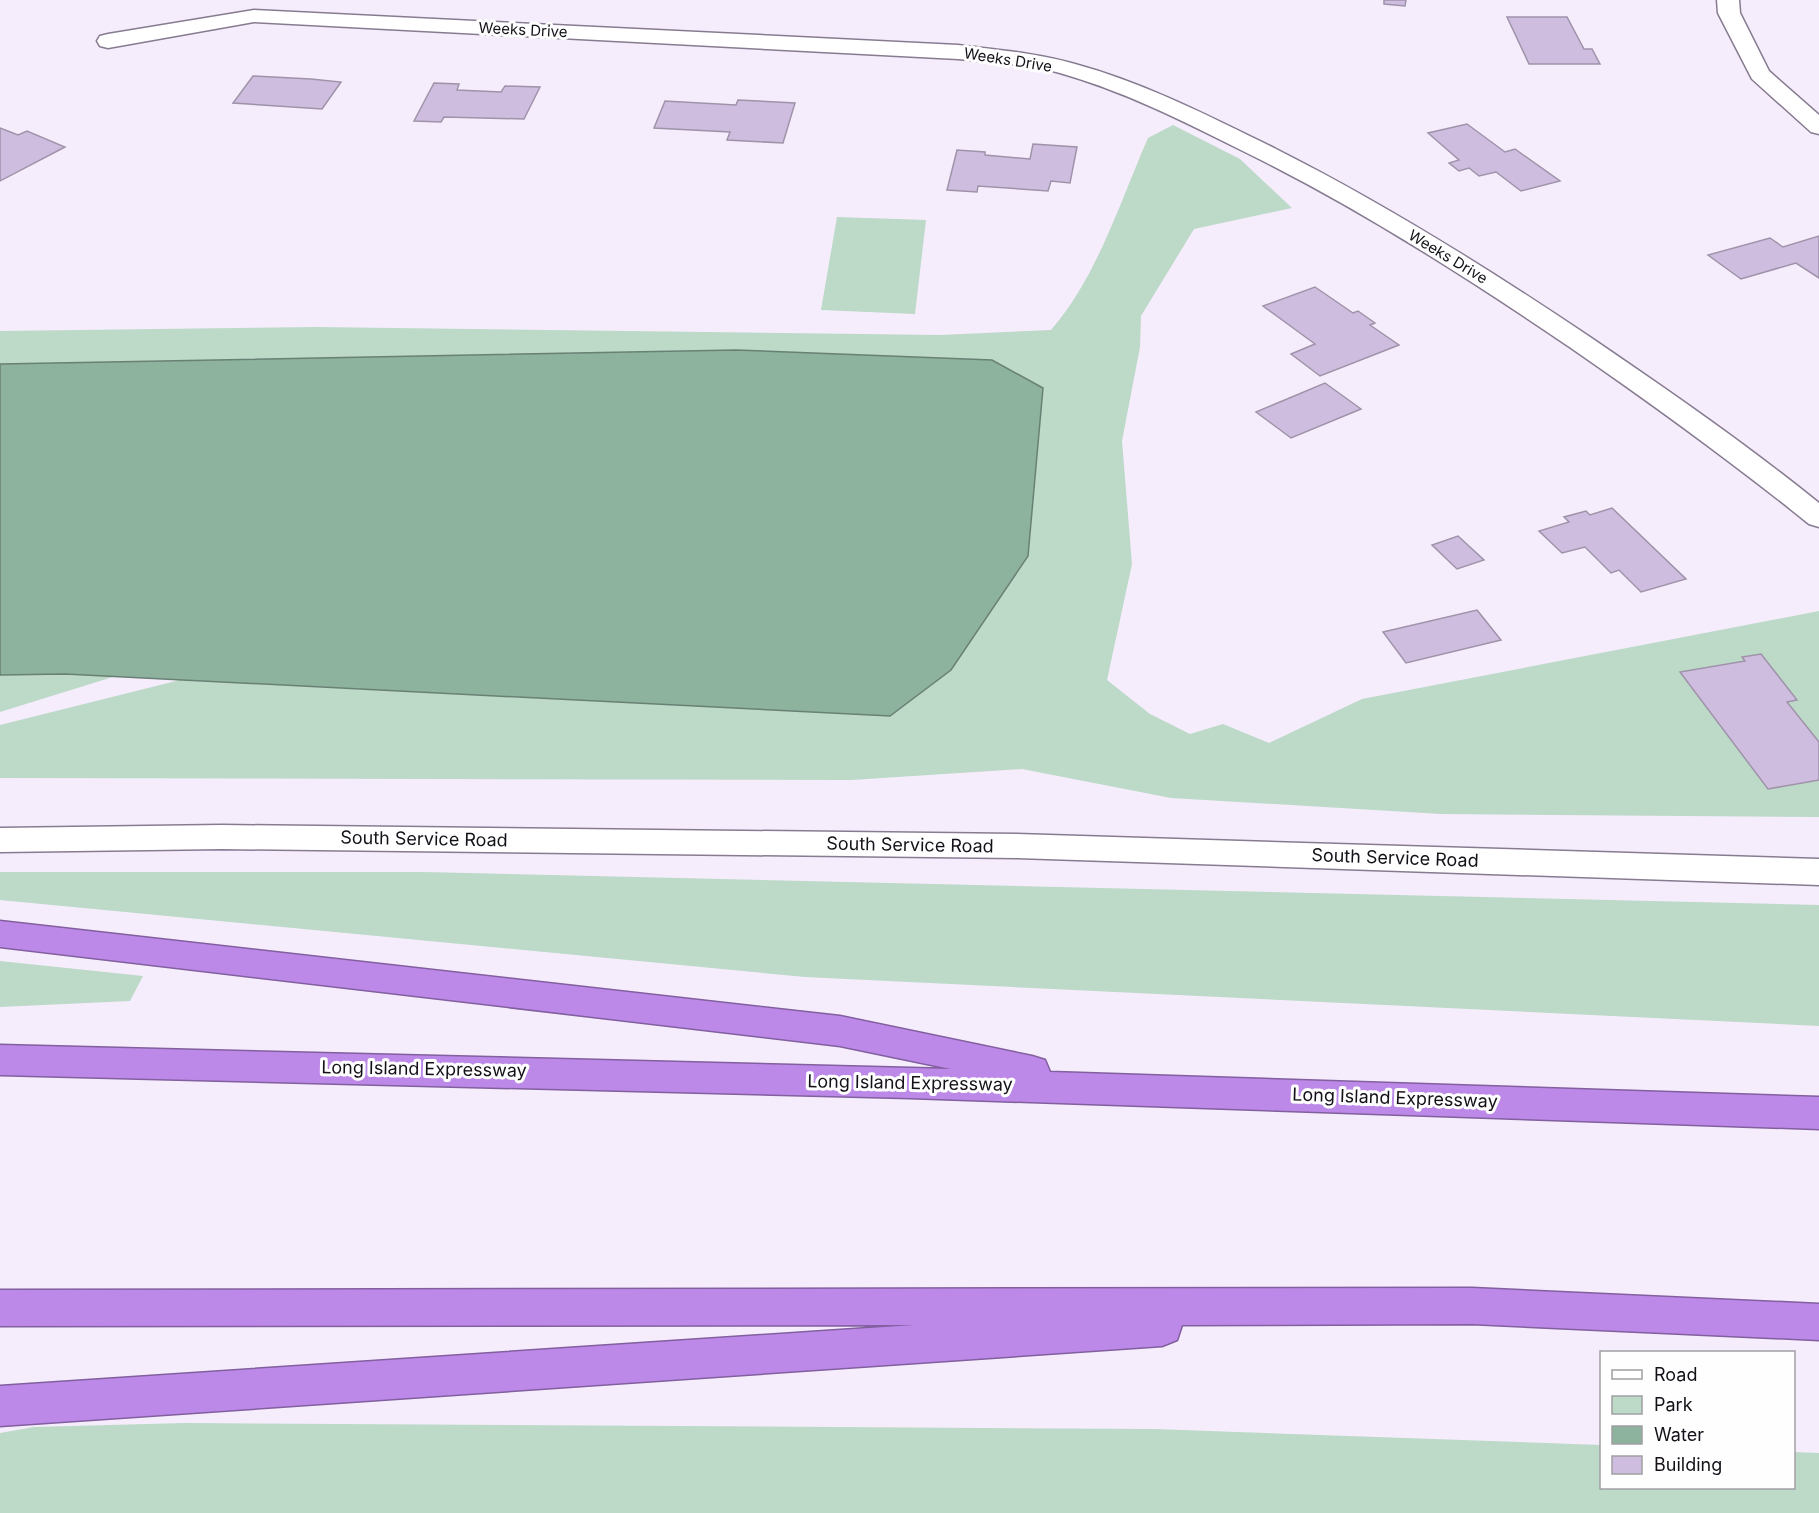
<svg xmlns="http://www.w3.org/2000/svg" width="1819" height="1513" font-family="Inter,sans-serif">
<style>
.green{fill:#bdd9c8}
.water{fill:#8db29d;stroke:#698175;stroke-width:1.5}
.building{fill:#cfbddf;stroke:#9f93aa;stroke-width:1.5}
.lines{fill:none;stroke-linecap:round;stroke-linejoin:round}
.street-casing{stroke:#877b91;stroke-width:3}
.secondary-casing{stroke:#877b91;stroke-width:3}
.highway-casing{stroke:#825f9f;stroke-width:3}
.street{fill:#fff;fill-rule:evenodd}
.secondary{fill:#fff;fill-rule:evenodd}
.highway{fill:#bd89e8;fill-rule:evenodd}
.labels{text-anchor:middle;stroke-width:6;stroke-linejoin:round;paint-order:stroke}
.far-street-label{font-size:15px;fill:#141018;stroke:#fefefe}
.street-label{font-size:18px;fill:#141018;stroke:#fefefe}
</style>
<rect width="100%" height="100%" fill="#f5edfc"/>
<g class="green">
<path d="M1173 125 1240 159 1292 208 1194 229 1141 316 1140 347 1122 441 1132 564 1107 680 1150 714 1190 734 1223 724 1269 743 1362 699 1819 611V817L1441 814 1171 798 1022 769 851 780 0 778V725L180 680 890 716 992 360 736 350 0 364V331L317 327 940 335 1051 330C1097 277 1120 202 1148 138Z"/>
<polygon points="837,217 926,220 915,314 821,310"/>
<polygon points="65,674 116,676 0,712 0,675"/>
<polygon points="0,872 424,872 1819,905 1819,1026 805,977 0,900"/>
<polygon points="0,961 143,976 130,1001 0,1007"/>
<polygon points="185,1423 1154,1429 1601,1445 1602,1488 1794,1488 1794,1452 1819,1453 1819,1513 0,1513 0,1433 34,1427"/>
</g>
<polygon class="water" points="736,350 992,360 1043,388 1028,556 951,670 890,716 65,674 0,675 0,364"/>
<g class="building">
<polygon points="1384,0 1406,0 1405,6 1384,4"/>
<polygon points="1507,17 1567,17 1584,49 1592,49 1600,64 1529,64"/>
<polygon points="253,76 311,79 341,82 322,109 233,103"/>
<polygon points="434,83 459,84 457,90 501,92 505,86 540,87 524,119 444,117 441,122 414,121"/>
<polygon points="738,100 795,103 783,143 727,140 730,132 654,128 665,101 736,105"/>
<polygon points="1467,124 1505,152 1515,149 1560,181 1521,191 1496,172 1479,176 1469,168 1459,171 1449,163 1459,160 1428,133"/>
<polygon points="0,128 18,135 27,131 65,147 0,181"/>
<polygon points="1033,144 1077,147 1070,183 1051,181 1048,191 978,186 977,192 947,190 957,150 985,152 985,155 1030,159"/>
<polygon points="1819,236 1819,278 1796,263 1741,279 1708,255 1770,238 1783,247"/>
<polygon points="1315,287 1353,313 1358,311 1375,323 1370,325 1399,345 1320,376 1291,354 1315,344 1263,306"/>
<polygon points="1325,383 1361,409 1291,438 1256,412"/>
<polygon points="1612,508 1686,579 1641,592 1619,570 1611,573 1585,547 1562,553 1539,531 1569,522 1564,517 1586,511 1590,515"/>
<polygon points="1458,536 1484,560 1457,569 1432,545"/>
<polygon points="1477,610 1501,640 1406,663 1383,632"/>
<polygon points="1761,654 1797,700 1787,702 1819,742 1819,780 1768,789 1680,672 1745,661 1742,657"/>
</g>
<g class="lines">
<g class="street-casing">
<g id="street">
<polygon points="1717,0 1739,0 1740,13 1769,71 1819,115 1819,134 1811,132 1752,79 1718,13"/>
<path d="M254 10 958 45C998 50 1037 53 1075 64 1145 83 1211 117 1276 149 1385 204 1489 269 1590 337 1668 390 1746 444 1819 503V527L1809 524C1732 462 1652 404 1571 348 1471 280 1368 214 1259 159 1195 127 1130 93 1060 73 1027 64 992 62 958 59L254 22 108 48 100 46 97 41 100 36 108 34Z"/>
</g>
</g>
<g class="secondary-casing">
<polygon id="secondary" points="222,825 1017,834 1819,859 1819,885 1017,858 222,849 0,852 0,828"/>
</g>
<g class="highway-casing">
<g id="highway">
<polygon points="0,921 840,1016 1032,1056 1045,1060 1050,1072 1819,1097 1819,1129 910,1098 0,1075 0,1045 951,1069 840,1046 0,947"/>
<polygon points="1472,1288 1819,1304 1819,1340 1472,1324 1182,1325 1177,1340 1162,1346 0,1426 0,1386 914,1325 0,1326 0,1290"/>
</g>
</g>
<use href="#street" class="street"/>
<use href="#secondary" class="secondary"/>
<use href="#highway" class="highway"/>
</g>
<g class="labels">
<g class="far-street-label">
<text transform="translate(523 30) rotate(3)" y="5">Weeks Drive</text>
<text transform="translate(1008 60) rotate(9)" y="5">Weeks Drive</text>
<text transform="translate(1448 257) rotate(31)" y="5">Weeks Drive</text>
</g>
<g class="street-label">
<text transform="translate(424 839) rotate(1)" y="6">South Service Road</text>
<text transform="translate(910 845) rotate(1)" y="6">South Service Road</text>
<text transform="translate(1395 858) rotate(2)" y="6">South Service Road</text>
<text transform="translate(424 1069) rotate(1)" y="6">Long Island Expressway</text>
<text transform="translate(910 1083) rotate(1)" y="6">Long Island Expressway</text>
<text transform="translate(1395 1098) rotate(2)" y="6">Long Island Expressway</text>
</g>
</g>
<rect x="1600" y="1351" width="195" height="138" fill="#fefefe" stroke="#a09fa2" stroke-width="1.5"/>
<rect x="1612" y="1370" width="30" height="9" fill="#ffffff" stroke="#a09fa2" stroke-width="1.5"/>
<text x="1654" y="1381" font-size="18" fill="#141018">Road</text>
<rect x="1612" y="1396" width="30" height="18" fill="#bdd9c8" stroke="#a09fa2" stroke-width="1.5"/>
<text x="1654" y="1411" font-size="18" fill="#141018">Park</text>
<rect x="1612" y="1426" width="30" height="18" fill="#8db29d" stroke="#a09fa2" stroke-width="1.5"/>
<text x="1654" y="1441" font-size="18" fill="#141018">Water</text>
<rect x="1612" y="1456" width="30" height="18" fill="#cfbddf" stroke="#a09fa2" stroke-width="1.5"/>
<text x="1654" y="1471" font-size="18" fill="#141018">Building</text>
</svg>
